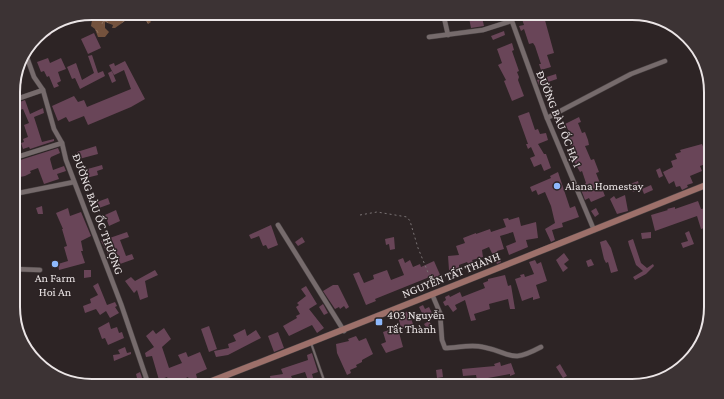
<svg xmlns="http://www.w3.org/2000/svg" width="724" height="399" font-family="'Crimson Pro',serif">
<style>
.forest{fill:url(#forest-crowns)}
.building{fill:#694558}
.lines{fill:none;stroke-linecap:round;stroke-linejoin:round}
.lane-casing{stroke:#484142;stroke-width:3}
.street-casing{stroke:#484142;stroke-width:5.5}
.secondary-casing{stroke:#484142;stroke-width:7}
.path{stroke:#7b7475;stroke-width:1;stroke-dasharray:2 3;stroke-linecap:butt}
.lane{stroke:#766b6c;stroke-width:2}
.street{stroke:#766b6c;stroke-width:4.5}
.secondary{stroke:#9d706a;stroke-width:6}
.poi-dot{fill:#8eb9fd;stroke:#2d2425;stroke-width:1.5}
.labels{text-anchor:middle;stroke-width:3;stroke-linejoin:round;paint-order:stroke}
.street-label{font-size:12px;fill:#ebe5e6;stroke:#2d2425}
.poi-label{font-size:12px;fill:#ebe5e6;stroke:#2d2425;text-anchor:start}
.rim{fill:none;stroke:#ebe5e6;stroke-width:2}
</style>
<defs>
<pattern id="forest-crowns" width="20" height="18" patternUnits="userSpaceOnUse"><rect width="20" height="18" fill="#74523d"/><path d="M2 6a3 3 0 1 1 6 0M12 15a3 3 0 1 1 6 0" fill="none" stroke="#886b59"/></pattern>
</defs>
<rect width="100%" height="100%" fill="#2d2425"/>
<polygon class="forest" points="97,13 134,13 137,16 144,13 151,22 148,24 145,19 132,16 115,28 112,28 113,25 105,22 105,28 109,32 105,37 98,37 95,29 91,26 92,20 95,18"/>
<g class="building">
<polygon points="468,13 481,13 484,26 471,28"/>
<polygon points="520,13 543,13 554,53 547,55 551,67 541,70 539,64 541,64 535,46 533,43 529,44 524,29 521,31 519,26 524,25"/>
<polygon points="48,28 51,35 32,43 40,33"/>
<polygon points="504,31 505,35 493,40 491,36"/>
<polygon points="94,33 101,48 88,54 81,39"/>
<polygon points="512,43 514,50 512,51 519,71 517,72 519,77 518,80 524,96 512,101 504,81 506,80 498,65 502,63 497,49"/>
<polygon points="92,55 98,73 103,71 105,76 80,89 75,78 72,79 67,67 76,63 82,80 94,73 88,56"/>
<polygon points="48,58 50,63 61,58 66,69 58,72 61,81 57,83 59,86 54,88 49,76 47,77 44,71 41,72 37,62"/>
<polygon points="125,61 145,99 131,107 88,125 84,116 69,122 66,117 58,121 52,106 74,96 78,102 84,100 87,107 131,89 124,70 114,75 109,65 114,63 115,66"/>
<polygon points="17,71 22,83 18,85 21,93 15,96 14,82"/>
<polygon points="112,71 116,81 112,83 108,73"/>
<polygon points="556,74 557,79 539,85 537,80"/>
<polygon points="25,100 30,114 43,108 44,113 34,117 42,142 54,139 54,141 30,149 29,147 23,149 21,143 24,142 23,139 28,137 24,125 29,123 23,109 14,112 14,104"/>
<polygon points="529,112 535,130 538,129 540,134 546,133 548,140 538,144 544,154 546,154 551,168 544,171 541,164 534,167 530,158 535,156 531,147 528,149 526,144 528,144 518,116"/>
<polygon points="579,117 581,122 578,123 582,133 585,132 588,140 589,145 585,146 591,160 594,159 599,172 596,173 605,196 591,202 589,198 585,200 580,187 586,183 582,171 580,172 567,149 572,147 568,138 572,137 565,124"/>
<polygon points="702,144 706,154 711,153 711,162 700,166 702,171 690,176 693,183 687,185 688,187 682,190 680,186 676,187 674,181 669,184 663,172 673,167 671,161 677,159 675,154 681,152 680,150"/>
<polygon points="96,146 98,154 79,159 77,152"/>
<polygon points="58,148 60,153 51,157 50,159 53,170 64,166 66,171 57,174 59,179 44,184 38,168 30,171 31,173 25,176 15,178 14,162"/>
<polygon points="102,165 103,169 97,171 98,175 86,178 84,170"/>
<polygon points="660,168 663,176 659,178 656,170"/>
<polygon points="558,172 570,208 575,206 579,217 562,223 563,227 552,230 555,240 551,242 545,229 555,223 551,206 545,192 538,195 536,190 532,192 530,187 551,178 550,176"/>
<polygon points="638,181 640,189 633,192 630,184"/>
<polygon points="651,185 653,190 644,194 642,189"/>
<polygon points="625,195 628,211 617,214 610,199 614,196 616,199"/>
<polygon points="108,198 110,204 99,208 97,202"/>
<polygon points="698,201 701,209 706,208 706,211 711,210 711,218 709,219 711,226 701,229 697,216 655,231 651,215 668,210 667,209 675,207 675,209"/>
<polygon points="42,206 43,214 38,214 36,208"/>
<polygon points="68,208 70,216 81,212 91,236 81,241 83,251 81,251 85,263 59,270 58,264 68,261 64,247 67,246 62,229 63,229 56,213"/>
<polygon points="596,208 599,214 595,217 591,211"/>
<polygon points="116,210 120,221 109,226 105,215"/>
<polygon points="519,217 521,226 536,222 538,238 526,240 528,247 509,255 506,246 516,242 513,232 500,236 504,249 497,251 501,262 497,264 489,247 482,250 483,257 472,260 475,266 471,268 467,262 459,265 459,270 449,270 448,256 459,255 456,246 465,243 463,238 476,233 476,234 490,229 491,232 506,227 503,219 508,218 509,220"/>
<polygon points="271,225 278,245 268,249 266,245 263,246 259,236 251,239 249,235"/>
<polygon points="689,231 694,244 683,248 681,243 688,241 685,233"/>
<polygon points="127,232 129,237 120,240 126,256 132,254 134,259 120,264 117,254 115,255 113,251 108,254 101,241"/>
<polygon points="651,232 651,238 642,239 641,233"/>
<polygon points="302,237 305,242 298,246 295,242"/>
<polygon points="394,237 395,249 390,250 389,244 386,245 385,239"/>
<polygon points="633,239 641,263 647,268 653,264 654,266 646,274 635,280 633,277 643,271 636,265 629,245 628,241"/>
<polygon points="606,240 611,248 618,271 611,273 608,262 606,263 604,259 600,242"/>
<polygon points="564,253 569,260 564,264 568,268 563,272 556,260"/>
<polygon points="403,258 405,263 410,260 413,267 420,264 421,267 434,261 441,277 434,280 432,276 375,299 376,301 366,305 353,274 359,272 364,283 374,279 373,275 387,270 391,280 404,275 398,260"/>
<polygon points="591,259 594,265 588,267 586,261"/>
<polygon points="535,260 537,264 541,262 547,281 536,285 540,298 533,300 533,297 522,301 515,279 521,277 520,275 524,274 525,277 534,274 529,262"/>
<polygon points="84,270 91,270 91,277 84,278"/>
<polygon points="155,270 158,275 145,281 148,297 140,300 137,290 134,293 125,281 131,277 135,281"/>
<polygon points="505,275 508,286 511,285 515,309 510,309 508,299 489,304 490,309 474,314 476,320 471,321 465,300 455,305 457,309 453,312 448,305 445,306 443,302 446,300 445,297 449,295 450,297 460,292 462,297 485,288 483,283 488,281 488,279"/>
<polygon points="98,283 107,305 115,302 117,306 115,307 119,313 110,318 106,311 100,315 96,309 85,313 83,306 91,303 90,299 98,295 93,286"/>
<polygon points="333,285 338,285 349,307 346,309 344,306 340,309 339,307 335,309 323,291"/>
<polygon points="306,286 317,304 309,309 324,328 317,333 312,325 289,336 283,326 297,318 296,316 300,314 296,307 299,305 297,303 306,296 301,289"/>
<polygon points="323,304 328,313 324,315 319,307"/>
<polygon points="423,305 425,309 429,307 432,313 425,319 419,307"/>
<polygon points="408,311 413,324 401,328 398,316"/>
<polygon points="429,321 432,326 427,329 424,324"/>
<polygon points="109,322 111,329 117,327 119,333 122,332 124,338 108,345 105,338 102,339 98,328"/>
<polygon points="209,326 217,349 209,352 201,329"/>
<polygon points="164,328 171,339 162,347 169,368 182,363 178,355 186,352 188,357 200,352 207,369 196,374 197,378 190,382 188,377 177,382 175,379 169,381 167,377 159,380 152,356 146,357 145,353 154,347 146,336 153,330 156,334"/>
<polygon points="245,329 247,336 256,330 261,338 228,355 216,357 214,351 229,348 228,344 236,341 233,335"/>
<polygon points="392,329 392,330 398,329 403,347 386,353 381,344 386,342 383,332"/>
<polygon points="278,332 284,348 274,352 268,336"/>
<polygon points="356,336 359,341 366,338 373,354 362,360 362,362 356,365 357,367 350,370 351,373 347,375 337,353 336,344 349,341 348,339"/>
<polygon points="125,347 127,353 131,352 131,354 114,361 113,355 120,354 118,350"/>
<polygon points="312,353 318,372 312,374 314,381 309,383 305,372 291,376 292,378 271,382 270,376 283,374 281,369 308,360 307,355"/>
<polygon points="500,362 501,366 511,363 515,374 510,376 510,374 477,380 476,375 463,376 462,369 495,366 494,364"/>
<polygon points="560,364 567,376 563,378 556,367"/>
<polygon points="442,369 443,377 437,378 436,370"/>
<polygon points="140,372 145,386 116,386 137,378 136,374"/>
<polygon points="267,379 269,386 262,386 261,381"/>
</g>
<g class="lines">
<g class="lane-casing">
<polyline id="lane" points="311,343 326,386"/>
</g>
<g class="street-casing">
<g id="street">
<polyline points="443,13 448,35"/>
<polyline points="509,13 547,118 594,230"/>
<polyline points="429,37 483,30 511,21"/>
<polyline points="25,52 34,77 43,90 54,129 62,143 66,160 121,304 149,386"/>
<polyline points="14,100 43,90"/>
<polyline points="547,118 631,74 665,61"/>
<polyline points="14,158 62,143"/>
<polyline points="14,194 74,182"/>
<polyline points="278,225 344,331"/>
<polyline points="14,269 40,270"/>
<path d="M432 294 440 313 442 340 445 348C457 348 470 344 483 347 513 353 509 364 541 347"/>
</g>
</g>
<g class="secondary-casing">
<path id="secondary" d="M199 386C370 320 540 251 711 183"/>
</g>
<polyline class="path" points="360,215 377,212 407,217 410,221 418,248 434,287"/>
<use href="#lane" class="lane"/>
<use href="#street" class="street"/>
<use href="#secondary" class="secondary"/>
</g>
<g class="poi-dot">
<circle cx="557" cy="186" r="4"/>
<circle cx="55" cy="264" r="4"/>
<rect x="375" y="318" width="8" height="8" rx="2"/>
</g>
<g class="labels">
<g class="street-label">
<text transform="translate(559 119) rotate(68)" y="4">ĐƯỜNG BÀU ỐC HẠ 1</text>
<text transform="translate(98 214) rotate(70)" y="4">ĐƯỜNG BÀU ỐC THƯỢNG</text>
<text transform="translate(451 275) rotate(-22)" y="4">NGUYỄN TẤT THÀNH</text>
</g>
<g class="poi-label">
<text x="565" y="190">Alana Homestay</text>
<text x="55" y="282" text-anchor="middle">An Farm<tspan x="55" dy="14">Hoi An</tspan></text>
<text x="387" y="319">403 Nguyễn<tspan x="387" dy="14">Tất Thành</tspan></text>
</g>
</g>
<path d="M0 0H724V399H0ZM92 20H632A72 72 0 0 1 704 92V307A72 72 0 0 1 632 379H92A72 72 0 0 1 20 307V92A72 72 0 0 1 92 20Z" fill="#3c3334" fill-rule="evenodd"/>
<path class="rim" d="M92 20H632A72 72 0 0 1 704 92V307A72 72 0 0 1 632 379H92A72 72 0 0 1 20 307V92A72 72 0 0 1 92 20Z"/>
</svg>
